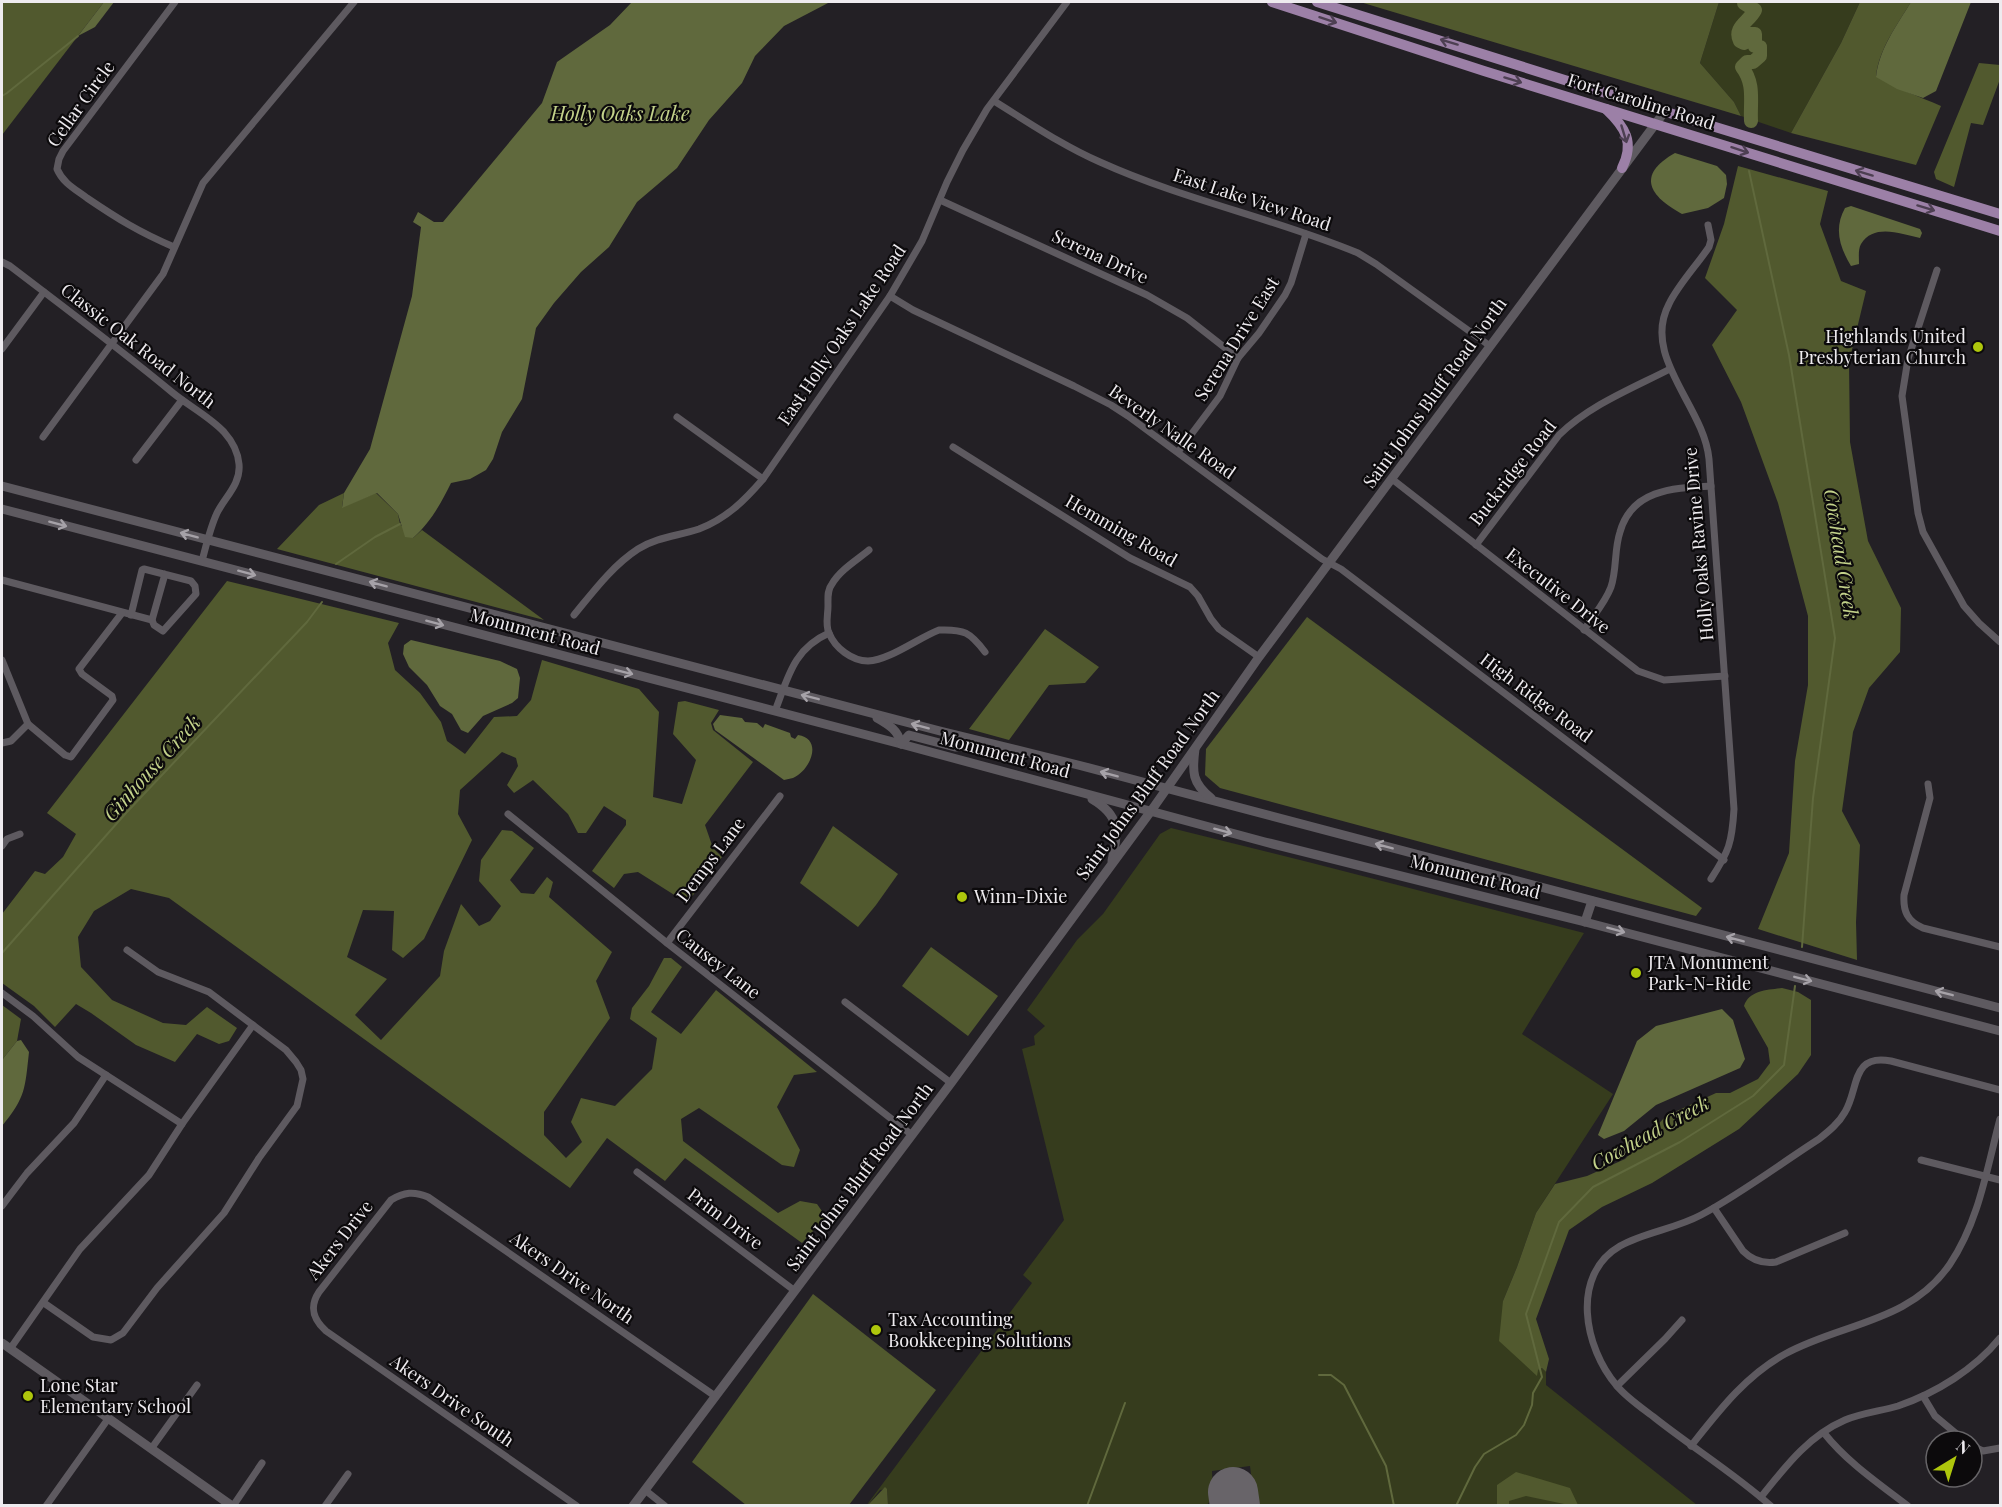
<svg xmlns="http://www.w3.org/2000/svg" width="2002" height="1507" font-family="'Playfair Display',serif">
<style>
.green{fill:#363c1d}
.forest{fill:#51592e}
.water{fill:#60693d}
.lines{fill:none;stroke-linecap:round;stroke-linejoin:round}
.stream{stroke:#60693d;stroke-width:2}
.river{stroke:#60693d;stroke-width:14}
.runway{stroke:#686469;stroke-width:50}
.street{stroke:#5e5a60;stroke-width:7}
.secondary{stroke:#5e5a60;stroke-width:9}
.primary{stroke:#9c80a7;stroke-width:10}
.oneway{stroke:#4d3f52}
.oneway2{stroke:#a6a2a8}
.poi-dot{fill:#aec60c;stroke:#0c0a0c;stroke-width:2}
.labels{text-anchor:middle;stroke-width:4.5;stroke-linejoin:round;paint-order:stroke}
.street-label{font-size:18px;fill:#eeebef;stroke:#0c0a0c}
.poi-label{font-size:18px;fill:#eeebef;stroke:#0c0a0c;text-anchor:start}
.water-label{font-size:20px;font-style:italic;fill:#c3d28a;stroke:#0c0a0c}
</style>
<rect width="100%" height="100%" fill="#232025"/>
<g class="green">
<polygon points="1719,2 1860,2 1841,43 1791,133 1741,116 1734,102 1700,63"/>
<polygon points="1171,828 1312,863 1584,933 1522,1034 1613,1094 1536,1213 1517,1267 1503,1301 1537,1375 1537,1370 1542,1368 1546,1372 1546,1385 1697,1505 1255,1505 1250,1466 1212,1471 1213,1497 1207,1505 888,1505 887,1489 880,1490 868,1505 866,1506 1032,1283 1023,1275 1064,1220 1022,1049 1035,1045 1034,1036 1045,1026 1027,1010 1077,940 1103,914 1160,834"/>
</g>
<g class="forest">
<polygon points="2,2 104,2 2,135"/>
<polygon points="1360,2 1719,2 1700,63 1734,102 1741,116"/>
<path d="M1860 2H1911C1897 25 1879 49 1876 76 1897 89 1918 96 1941 106L1916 165 1791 133 1841 43Z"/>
<polygon points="1979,63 2000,65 2000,79 1983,125 1971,123 1954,187 1936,179 1934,172"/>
<polygon points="1738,166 1828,191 1820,224 1841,281 1866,291 1849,362 1850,442 1868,541 1901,608 1900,652 1869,688 1853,732 1842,811 1860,845 1856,922 1857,960 1758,929 1789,853 1795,761 1808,685 1808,616 1778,503 1741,402 1712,345 1737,310 1705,278 1724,224"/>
<polygon points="344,493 342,507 376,493 398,514 400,524 413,538 422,530 544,620 277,549 319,505"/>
<polygon points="227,581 399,623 388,643 395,670 420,693 441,722 447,741 465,754 494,717 517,716 531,700 542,660 639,689 659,712 653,797 682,804 696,760 673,734 678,702 685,701 719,710 711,723 713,730 753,762 705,825 713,848 722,857 687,903 638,872 624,874 614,888 592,871 626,825 626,820 604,806 586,833 578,833 568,814 533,780 514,793 507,785 518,766 516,758 502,752 460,790 458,814 472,840 424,939 403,958 392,950 394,911 363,910 347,957 387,979 355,1015 381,1040 440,976 444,951 461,904 479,926 490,921 501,906 479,881 481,860 502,830 512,831 534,848 510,880 521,893 534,894 547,877 553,882 549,897 612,952 596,981 610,1018 544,1112 544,1135 566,1158 582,1142 571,1122 581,1098 615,1106 652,1069 657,1038 630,1019 632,1008 649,986 664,958 671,958 682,967 651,1012 681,1034 716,990 817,1072 794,1075 777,1107 800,1150 794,1167 782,1165 699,1108 681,1119 683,1141 778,1213 800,1201 817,1204 826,1217 802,1243 685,1158 665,1181 607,1138 570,1188 169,898 131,889 94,911 78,937 81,967 112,1000 163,1023 186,1025 207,1007 237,1028 229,1041 219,1044 197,1034 175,1062 136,1045 91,1013 76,1004 55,1027 34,1006 2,983 2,914 35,871 45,874 63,857 76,834 47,813"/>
<polygon points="1307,617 1702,908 1696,916 1220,788 1205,775 1206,749"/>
<polygon points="1045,629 1099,667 1085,683 1049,685 1009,740 969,729"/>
<polygon points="833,826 898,874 876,905 858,927 800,883"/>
<polygon points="931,947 998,996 968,1036 902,986"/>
<path d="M1782 988 1798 992 1811 1000V1055L1798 1074 1739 1129 1652 1183 1602 1207 1569 1230 1536 1319 1549 1359 1546 1372 1542 1368 1538 1370 1537 1376 1499 1341 1503 1301 1517 1267 1536 1213 1555 1184 1587 1176 1625 1159 1666 1116 1716 1093H1730L1758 1079 1770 1063 1768 1048 1744 1006C1749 990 1768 990 1782 988Z"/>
<polygon points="2,1005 21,1019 17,1041 2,1060"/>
<polygon points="813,1294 936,1390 849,1505 746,1505 692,1462"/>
<polygon points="1516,1472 1570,1488 1578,1505 1569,1505 1526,1496 1509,1501 1509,1505 1497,1505 1497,1485"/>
<polygon points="885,1487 887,1489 888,1505 868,1505"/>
</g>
<g class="water">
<polygon points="104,2 114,2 95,27 78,36"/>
<path d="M632 2H830L784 26 755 56 742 83 709 120 677 168 637 202 609 247 581 272 554 303 536 328 522 399 502 432 493 459 486 470 470 479 451 483C441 503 431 522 413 538L405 537 398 514 377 493 342 508 344 493 370 449 412 296 421 227 413 222 418 212 434 222H443L542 103 557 62 610 25Z"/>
<path d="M1911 2H1971L1936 91 1923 98 1897 89 1876 77C1879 49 1897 25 1911 2Z"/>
<path d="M1675 153 1717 166 1726 175 1727 184 1724 198 1708 208 1682 214C1649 196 1636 175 1675 153Z"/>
<path d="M1851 206 1920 229 1922 233 1920 238C1901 234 1874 223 1861 244 1858 249 1859 258 1859 264L1851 266C1839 246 1834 228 1845 208Z"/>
<polygon points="411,640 500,661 517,669 520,678 518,698 512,703 483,716 468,733 461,730 452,714 440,706 427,685 409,667 403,654 404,645"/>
<path d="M720 715 742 718 745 722 757 723 763 728 765 724 790 733 791 737 795 739 798 735C824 739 810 771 793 778 790 779 787 779 784 780L715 730 713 724Z"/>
<polygon points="1722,1009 1733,1020 1745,1059 1740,1068 1656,1105 1624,1131 1604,1139 1598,1135 1637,1041 1656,1026"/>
<path d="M21 1040 29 1052C25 1088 26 1097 2 1126V1060L17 1041Z"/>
</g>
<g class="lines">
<g class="stream">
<polyline points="2,96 7,93 78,36"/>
<polyline points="1749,171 1789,355 1835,638 1813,798 1802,947"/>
<polyline points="336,564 375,537 400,524"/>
<polyline points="2,953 126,813 307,622 322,602"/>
<polyline points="1319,1375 1331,1375 1344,1385 1386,1466 1394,1506"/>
<polyline points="1087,1506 1125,1403"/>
<polyline points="1456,1506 1475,1467 1484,1454 1516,1435 1524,1425 1532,1405 1533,1393 1542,1377 1526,1314 1559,1222 1593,1187 1680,1142 1753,1096 1784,1065 1795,986"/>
</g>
<path class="river" d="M1745 2 1744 3 1755 10C1749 22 1733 27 1740 41L1744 43 1750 34H1755V46L1760 47V56L1753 62H1747L1742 67C1755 84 1750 101 1751 121"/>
<polyline class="runway" points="1233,1492 1235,1506"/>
<g class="street">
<path d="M994 101C1028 122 1063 146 1100 162 1184 200 1274 218 1358 253L1376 264 1490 346"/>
<polyline points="940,200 1147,295 1187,318 1238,358"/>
<path d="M1708 225 1711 240 1709 247C1697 265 1678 285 1669 304 1641 357 1704 406 1709 459L1734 809C1732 843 1729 851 1711 879"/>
<path d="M174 247C139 232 118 219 87 198 75 189 63 183 57 169L59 159 63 151 175 2"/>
<path d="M2 262 10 266C65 308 120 349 173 393 189 406 210 417 224 432 232 441 238 452 239 464 241 484 225 497 217 513 210 528 206 546 202 561"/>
<polyline points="1937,270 1908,359 1902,396 1918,513 1923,532 1964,606 1979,623 2000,642"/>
<polyline points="890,296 913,310 1074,386 1111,405 1128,416 1322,559 1341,569 1724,860"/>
<polyline points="2,349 44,292"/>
<polyline points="677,417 763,479"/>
<polyline points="43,437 163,274 203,183 354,2"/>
<polyline points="953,447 1130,558 1190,587 1198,596 1211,619 1219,629 1259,657"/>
<polyline points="1178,452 1220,396 1238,358 1259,333 1285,295 1291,283 1306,234"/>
<polyline points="136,460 182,400"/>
<polyline points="1392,479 1638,671 1664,680 1725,676"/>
<path d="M1476 545 1559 435C1590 405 1631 389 1670 369"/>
<path d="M869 550C857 560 840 570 832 584 827 590 828 598 828 606 828 615 825 625 829 633 835 648 852 661 868 661 890 660 918 638 939 630 964 629 970 632 985 652"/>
<polyline points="2,580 152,620"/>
<polyline points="131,615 142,570 144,569 191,581 195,586 196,594 163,631 154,625 152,620 165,574"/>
<path d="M574 615C593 592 612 566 638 549 657 537 678 536 699 529 726 519 745 500 763 479L890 296 922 241 947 182 963 150 987 109 1067 2"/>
<path d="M1584 630C1593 616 1605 603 1611 587 1617 569 1614 550 1620 532 1632 489 1674 488 1711 486"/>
<polyline points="2,660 28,724 65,755 71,757 113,700 112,696 82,674 79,669 122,613"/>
<path d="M775 711C788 678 793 649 829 633"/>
<polyline points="2,743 11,741 28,724"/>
<path d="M1928 784 1930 798 1904 895C1903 911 1907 921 1923 928L2000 947"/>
<polyline points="508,814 667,943 912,1135"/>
<polyline points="2,846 7,839 20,834"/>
<polyline points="667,943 780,796"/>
<polyline points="2,993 33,1016 78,1057 182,1124"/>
<polyline points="845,1002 951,1083"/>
<polyline points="1921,1160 2000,1180"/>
<polyline points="637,1172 795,1291"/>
<polyline points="2,1206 27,1173 74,1123 106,1075"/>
<path d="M1714 1208 1743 1251C1753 1261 1763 1264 1776 1262L1845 1233"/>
<polyline points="44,1303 93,1337 111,1340 123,1333 157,1288 224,1213 259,1158 297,1106 303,1079 301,1070 296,1062 286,1050 209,992 158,972 127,950"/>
<polyline points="10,1349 80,1249 149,1175 182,1124 253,1025"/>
<polyline points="1617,1386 1665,1339 1682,1320"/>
<polyline points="1923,1396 1935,1416 1965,1441"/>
<path d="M1824 1433C1847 1462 1878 1483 1908 1506"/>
<path d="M1691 1446C1718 1412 1745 1376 1785 1354 1841 1323 1910 1323 1950 1264 1979 1221 1987 1168 2000 1119"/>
<polyline points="1972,1446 1983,1451 2000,1448"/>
<polyline points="151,1449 197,1385"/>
<polyline points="645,1490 665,1506"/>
<path d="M1761 1497C1785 1467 1808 1436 1845 1420 1862 1413 1881 1411 1898 1406 1936 1393 1975 1369 2000 1338"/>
<polyline points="46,1506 108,1419"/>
<polyline points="233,1506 262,1463"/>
<polyline points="325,1506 348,1474"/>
<path d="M577 1506 326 1331C313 1319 309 1307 319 1292L391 1200C404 1192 414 1191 428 1197L715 1396"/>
<path d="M1771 1506C1735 1474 1693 1448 1655 1418 1642 1408 1627 1398 1617 1386 1584 1348 1570 1275 1620 1246 1645 1232 1675 1229 1701 1215 1742 1193 1780 1164 1819 1139 1829 1131 1839 1123 1845 1112 1859 1089 1851 1053 1891 1061L2000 1090"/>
</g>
<g class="secondary">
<polyline points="2,486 940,731 1078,765 2000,1008"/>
<polyline points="2,509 901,744 1265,842 1585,922 2000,1031"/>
<path d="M877 718C889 725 898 730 901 744"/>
<polyline points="901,744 909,735 955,747 989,746"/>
<path d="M1195 749C1192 772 1192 783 1211 798"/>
<path d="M1092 799C1121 816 1118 831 1112 861"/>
<polyline points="1585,922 1592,901"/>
<polyline points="2,1343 232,1506"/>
<polyline points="633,1506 951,1083 1151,811 1259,657 1665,111"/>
</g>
<g class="primary">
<polyline points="1272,2 1484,71 2000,231"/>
<polyline points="1317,2 1676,115 2000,214"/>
<path d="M1606 109C1625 127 1635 142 1622 168"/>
</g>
</g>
<defs><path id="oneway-shaft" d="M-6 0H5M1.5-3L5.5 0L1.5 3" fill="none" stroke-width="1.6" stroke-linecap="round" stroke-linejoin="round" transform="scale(1.5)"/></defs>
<g class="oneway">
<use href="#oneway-shaft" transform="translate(1328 20) rotate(18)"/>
<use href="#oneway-shaft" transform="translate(1449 42) rotate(-163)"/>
<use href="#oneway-shaft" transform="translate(1513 80) rotate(17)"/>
<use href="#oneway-shaft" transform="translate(1624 134) rotate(73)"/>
<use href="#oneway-shaft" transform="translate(1740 150) rotate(18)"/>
<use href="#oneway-shaft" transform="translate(1864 173) rotate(-163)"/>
<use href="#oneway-shaft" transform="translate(1926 208) rotate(17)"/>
</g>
<g class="oneway2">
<use href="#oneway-shaft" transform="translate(58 524) rotate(15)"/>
<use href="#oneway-shaft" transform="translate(189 535) rotate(-165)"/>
<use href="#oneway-shaft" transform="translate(247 573) rotate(15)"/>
<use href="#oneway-shaft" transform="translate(378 584) rotate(-165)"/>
<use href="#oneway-shaft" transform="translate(435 623) rotate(15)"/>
<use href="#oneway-shaft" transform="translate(624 672) rotate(14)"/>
<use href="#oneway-shaft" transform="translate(810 697) rotate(-166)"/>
<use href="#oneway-shaft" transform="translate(920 726) rotate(-165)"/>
<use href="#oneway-shaft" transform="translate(1109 774) rotate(-165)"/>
<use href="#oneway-shaft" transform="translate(1223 831) rotate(15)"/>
<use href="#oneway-shaft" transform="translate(1384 846) rotate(-165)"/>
<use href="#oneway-shaft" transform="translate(1616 930) rotate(15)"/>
<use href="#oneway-shaft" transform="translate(1735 939) rotate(-165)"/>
<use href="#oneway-shaft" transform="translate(1803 979) rotate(14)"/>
<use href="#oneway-shaft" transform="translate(1944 993) rotate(-166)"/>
</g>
<g class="poi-dot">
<circle cx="1978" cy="347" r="6"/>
<circle cx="962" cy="897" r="6"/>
<circle cx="1636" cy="973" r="6"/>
<circle cx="876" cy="1330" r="6"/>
<circle cx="28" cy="1396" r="6"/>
</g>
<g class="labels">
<g class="street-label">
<text transform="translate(1641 102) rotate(17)" y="6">Fort Caroline Road</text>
<text transform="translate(81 104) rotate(-54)" y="6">Cellar Circle</text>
<text transform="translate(1252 200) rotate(18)" y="6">East Lake View Road</text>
<text transform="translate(1100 257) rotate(25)" y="6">Serena Drive</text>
<text transform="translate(842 335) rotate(-56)" y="6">East Holly Oaks Lake Road</text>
<text transform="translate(1237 339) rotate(-58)" y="6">Serena Drive East</text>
<text transform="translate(138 346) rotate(38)" y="6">Classic Oak Road North</text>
<text transform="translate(1435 393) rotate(-54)" y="6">Saint Johns Bluff Road North</text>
<text transform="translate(1172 432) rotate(35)" y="6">Beverly Nalle Road</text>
<text transform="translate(1513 473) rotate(-52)" y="6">Buckridge Road</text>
<text transform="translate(1121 531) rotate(30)" y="6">Hemming Road</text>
<text transform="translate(1699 544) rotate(-95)" y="6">Holly Oaks Ravine Drive</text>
<text transform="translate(1558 591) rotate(38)" y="6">Executive Drive</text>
<text transform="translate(535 632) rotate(15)" y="6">Monument Road</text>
<text transform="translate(1536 698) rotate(37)" y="6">High Ridge Road</text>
<text transform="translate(1005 755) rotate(15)" y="6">Monument Road</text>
<text transform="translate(1148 785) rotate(-54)" y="6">Saint Johns Bluff Road North</text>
<text transform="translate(711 860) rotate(-53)" y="6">Demps Lane</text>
<text transform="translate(1475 877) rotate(14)" y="6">Monument Road</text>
<text transform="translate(718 964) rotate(38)" y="6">Causey Lane</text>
<text transform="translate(860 1177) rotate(-53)" y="6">Saint Johns Bluff Road North</text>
<text transform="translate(725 1219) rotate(37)" y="6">Prim Drive</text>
<text transform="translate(340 1240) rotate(-52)" y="6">Akers Drive</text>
<text transform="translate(572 1278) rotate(35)" y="6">Akers Drive North</text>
<text transform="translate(452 1401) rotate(35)" y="6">Akers Drive South</text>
</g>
<g class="poi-label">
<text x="1966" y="343" text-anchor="end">Highlands United<tspan x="1966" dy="21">Presbyterian Church</tspan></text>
<text x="974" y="903">Winn-Dixie</text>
<text x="1648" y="969">JTA Monument<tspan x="1648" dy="21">Park-N-Ride</tspan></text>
<text x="888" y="1326">Tax Accounting<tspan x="888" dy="21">Bookkeeping Solutions</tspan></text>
<text x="40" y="1392">Lone Star<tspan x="40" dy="21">Elementary School</tspan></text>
</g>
<g class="water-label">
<text x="620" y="121">Holly Oaks Lake</text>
<text transform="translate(1841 554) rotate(81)" y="7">Cowhead Creek</text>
<text transform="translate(152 768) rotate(-48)" y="7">Ginhouse Creek</text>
<text transform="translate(1650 1133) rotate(-29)" y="7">Cowhead Creek</text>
</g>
</g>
<rect width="2002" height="1507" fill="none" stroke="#eeebef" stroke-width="6"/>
<g transform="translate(1954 1459) rotate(38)"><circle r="28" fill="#0c0a0c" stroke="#666467" stroke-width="1.5"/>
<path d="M0-4.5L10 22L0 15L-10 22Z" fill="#aec60c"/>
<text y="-9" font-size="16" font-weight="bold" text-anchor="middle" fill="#eeebef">N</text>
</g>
</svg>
